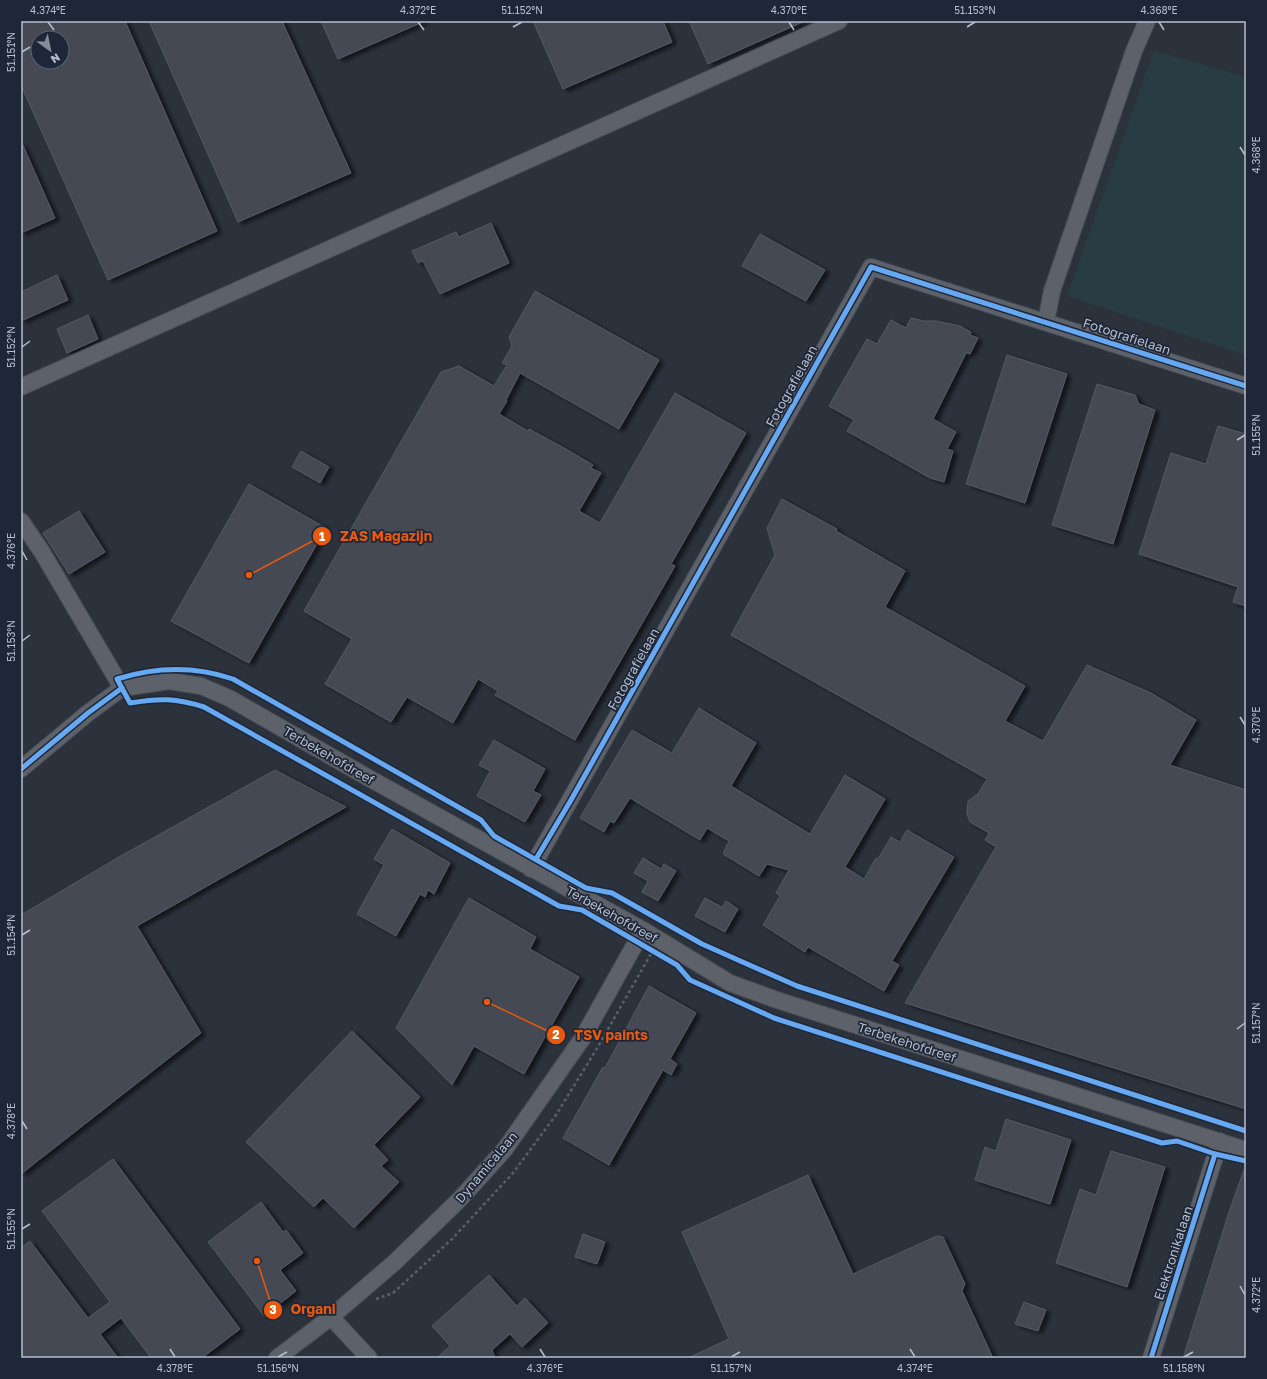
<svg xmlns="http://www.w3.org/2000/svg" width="1267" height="1379" font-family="'Golos Text',sans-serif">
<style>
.green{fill:#283d43}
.building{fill:#454a53;stroke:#545a63;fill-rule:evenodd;filter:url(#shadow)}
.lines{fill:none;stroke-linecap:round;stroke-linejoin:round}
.minor-casing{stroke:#494d54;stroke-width:18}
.path{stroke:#5a6067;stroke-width:2.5;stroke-dasharray:3 3;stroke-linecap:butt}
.minor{stroke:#5d616a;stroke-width:16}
.cycleway-casing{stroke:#1e2738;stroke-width:8}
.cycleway{stroke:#66a8f1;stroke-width:5}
.ticks{fill:none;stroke:#b7becd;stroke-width:1.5}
.labels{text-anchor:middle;stroke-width:3.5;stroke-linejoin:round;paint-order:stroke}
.street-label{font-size:13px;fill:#b7becd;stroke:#1e2738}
.leader{fill:none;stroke:#e8590c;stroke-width:1.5}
.callout-dot{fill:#e8590c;stroke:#1e2738;stroke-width:1.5}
.mark-label{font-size:12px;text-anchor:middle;font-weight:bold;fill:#fff}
.callout-label{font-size:14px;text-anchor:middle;font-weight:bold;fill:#e8590c;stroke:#1e2738;stroke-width:3.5;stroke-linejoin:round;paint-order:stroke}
.neatline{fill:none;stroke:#b7becd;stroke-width:1.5}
.ticks-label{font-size:10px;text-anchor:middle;fill:#b7becd}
</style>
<defs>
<filter id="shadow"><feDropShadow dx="4.5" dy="2.5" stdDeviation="2" flood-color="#0009"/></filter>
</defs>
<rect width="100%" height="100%" fill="#2c323c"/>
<polygon class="green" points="1154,51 1246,77 1246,355 1067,296"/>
<g class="building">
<path d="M21 21H125L217 231 108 280 21 85ZM38 38H62V62H38Z"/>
<polygon points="149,21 282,21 351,173 238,222"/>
<polygon points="321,21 425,21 338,59"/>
<polygon points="533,21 663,21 672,42 563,89"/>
<polygon points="689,21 805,21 708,64"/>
<polygon points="21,141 55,218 21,233"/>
<polygon points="491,223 509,263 440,294 423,261 418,263 412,251 456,232 459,237"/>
<polygon points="760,234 825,270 806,301 742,266"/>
<polygon points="57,275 68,300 21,321 21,292"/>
<polygon points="535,291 659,360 619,429 520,373 506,400 507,401 499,414 528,431 529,429 566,449 593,465 591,468 601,473 579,511 600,523 675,393 746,433 671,564 675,566 575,740 495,695 498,691 478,679 453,723 407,697 391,722 325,684 352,639 304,611 441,372 459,366 494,386 507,365 502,363 512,346 509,337"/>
<polygon points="88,315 98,339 67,353 57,329"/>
<polygon points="911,318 924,321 936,321 960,326 971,332 970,335 978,338 970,354 966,353 933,419 956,432 947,449 953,451 944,482 930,478 847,431 854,420 829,406 867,339 877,344 891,320 906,328"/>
<polygon points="1007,355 1067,374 1025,503 966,484"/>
<polygon points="1097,384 1135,395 1139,404 1155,410 1113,544 1052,525"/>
<polygon points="1218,426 1246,434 1246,606 1233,602 1238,587 1139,554 1171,453 1206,464"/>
<polygon points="301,451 329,467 320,483 292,467"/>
<polygon points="249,484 326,528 249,663 171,621"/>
<polygon points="782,499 837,529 836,531 905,571 885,607 1025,686 1005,721 1043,741 1087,665 1151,693 1196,720 1170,765 1246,790 1246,1109 905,1003 996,847 985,840 989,833 970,822 967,814 968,801 978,794 987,779 731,635 775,555 767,528"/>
<polygon points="79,511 105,552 69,574 43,533"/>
<polygon points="699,708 756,743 731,786 810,834 845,775 885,799 845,867 864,879 876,858 878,859 891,837 900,842 907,830 954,857 892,961 899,965 884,991 808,947 805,952 763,925 780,896 776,893 789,870 767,864 759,876 723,854 729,841 707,828 700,840 630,798 614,823 610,821 604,832 580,818 632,730 672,753"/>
<polygon points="494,740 545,769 533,791 541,795 525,822 477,796 490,771 479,765"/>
<polygon points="275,770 346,807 137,926 201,1033 21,1174 21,915 119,857"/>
<polygon points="392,829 450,863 434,894 428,890 425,897 420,894 396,936 357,914 384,865 374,859"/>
<polygon points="643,858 661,869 664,864 676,871 658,901 642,892 648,881 634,873"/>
<polygon points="469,898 536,937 530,949 579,977 524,1074 474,1046 452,1085 396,1028"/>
<polygon points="705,898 722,907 726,901 738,909 725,932 695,916"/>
<polygon points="649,986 696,1013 670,1059 677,1064 671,1075 663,1070 609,1165 563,1138 603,1067 605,1068"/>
<polygon points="352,1031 420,1097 374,1145 388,1160 381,1166 399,1182 354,1228 323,1198 314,1207 246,1142"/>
<polygon points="1006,1119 1071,1140 1050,1204 975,1180 985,1147 996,1151"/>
<polygon points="1111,1151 1165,1167 1127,1287 1056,1263 1080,1189 1096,1195"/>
<polygon points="113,1159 240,1329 202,1358 151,1358 121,1318 100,1334 118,1358 21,1358 21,1248 30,1241 88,1318 110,1302 42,1211"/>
<polygon points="1244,1170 1246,1170 1246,1358 1183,1358 1230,1209"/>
<polygon points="808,1175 853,1274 937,1236 943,1237 965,1284 962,1291 993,1358 688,1358 729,1339 682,1232"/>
<polygon points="261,1202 283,1232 286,1230 303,1253 280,1270 296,1291 264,1316 208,1242"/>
<polygon points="583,1234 605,1242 597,1264 575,1257"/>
<polygon points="489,1275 517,1306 525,1298 548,1323 522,1347 510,1334 492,1350 495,1358 437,1358 450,1346 432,1326"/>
<polygon points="1024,1302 1046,1310 1038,1331 1015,1324"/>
</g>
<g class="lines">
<g class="minor-casing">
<g id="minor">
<polyline points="1046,322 1052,291 1134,51 1147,21"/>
<polyline points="21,387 839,21"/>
<polyline points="21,521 42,552 122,688"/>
<polyline points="21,769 88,713 122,688 169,681 201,686 229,698 367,777 643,930 730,983 777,1000 1246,1150"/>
<polyline points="531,869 871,267 1246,386"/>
<polyline points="331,1317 369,1358"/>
<polyline points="277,1358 331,1317 395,1262 460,1199 505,1149 582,1039 643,930"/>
<polyline points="1151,1358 1220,1141"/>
</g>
</g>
<polyline class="path" points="376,1299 393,1293 452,1239 513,1173 556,1115 596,1050 652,952"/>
<use href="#minor" class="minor"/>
<g class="cycleway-casing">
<g id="cycleway">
<polyline points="21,769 88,713 122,688"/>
<polyline points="536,859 571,800 871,267 1246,386"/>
<path d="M1246 1131 797 986 702 944 612 893 586 888 494 836 481 820 233 679C195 666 155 667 117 679L130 703C160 698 176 698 204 707L559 906 582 910 677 965 690 980 774 1018 1162 1143 1177 1141 1215 1154 1246 1161"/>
<polyline points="1151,1358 1215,1154"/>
</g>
</g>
<use href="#cycleway" class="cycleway"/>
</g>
<path class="ticks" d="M48 22 54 30M418 22 424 30M789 22 794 30M1159 22 1164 30M513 27 522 22M967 27 975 22M22 52 30 47M1240 147 1245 155M22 347 30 341M1237 440 1245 435M22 551 27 560M22 641 30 635M1240 717 1245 725M22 935 30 930M1237 1029 1245 1023M22 1121 27 1129M22 1229 30 1224M1240 1286 1245 1295M170 1349 175 1357M540 1349 545 1357M910 1349 915 1357M278 1357 287 1352M731 1357 740 1352M1184 1357 1193 1352"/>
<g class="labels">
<g class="street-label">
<text transform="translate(1127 336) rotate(18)" y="5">Fotografielaan</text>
<text transform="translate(791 386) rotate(-61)" y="5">Fotografielaan</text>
<text transform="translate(633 669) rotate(-61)" y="5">Fotografielaan</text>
<text transform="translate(329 755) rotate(30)" y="5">Terbekehofdreef</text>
<text transform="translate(612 914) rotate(29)" y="5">Terbekehofdreef</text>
<text transform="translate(907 1042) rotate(18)" y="5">Terbekehofdreef</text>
<text transform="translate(486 1167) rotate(-50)" y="5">Dynamicalaan</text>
<text transform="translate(1173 1253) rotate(-72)" y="5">Elektronikalaan</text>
</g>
</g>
<path class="leader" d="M249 575L322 536M487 1002L556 1035M257 1261L273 1310"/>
<g class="callout-dot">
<circle cx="249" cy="575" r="4"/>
<circle cx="487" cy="1002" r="4"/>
<circle cx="257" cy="1261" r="4"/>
<circle cx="322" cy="536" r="10"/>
<circle cx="556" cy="1035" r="10"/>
<circle cx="273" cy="1310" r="10"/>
</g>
<g class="mark-label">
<text x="322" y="541">1</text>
<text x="556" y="1039">2</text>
<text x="273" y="1314">3</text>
</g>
<g class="callout-label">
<text x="386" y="541">ZAS Magazijn</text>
<text x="611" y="1040">TSV paints</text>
<text x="313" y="1314">Organi</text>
</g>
<rect width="1267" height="1379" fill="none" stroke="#1e2738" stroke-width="44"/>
<g transform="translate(50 50) rotate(147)"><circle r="19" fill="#1e2738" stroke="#5b6374"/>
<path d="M0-3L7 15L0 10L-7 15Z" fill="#868d9a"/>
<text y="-6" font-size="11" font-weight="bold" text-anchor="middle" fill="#b7becd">N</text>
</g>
<rect x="22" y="22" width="1223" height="1335" class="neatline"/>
<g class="ticks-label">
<text x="48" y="14">4.374°E</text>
<text x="418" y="14">4.372°E</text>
<text x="522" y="14">51.152°N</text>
<text x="789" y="14">4.370°E</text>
<text x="975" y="14">51.153°N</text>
<text x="1159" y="14">4.368°E</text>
<text transform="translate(11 52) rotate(-90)" y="4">51.151°N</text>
<text transform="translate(1256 155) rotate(-90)" y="4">4.368°E</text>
<text transform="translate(11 347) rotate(-90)" y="4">51.152°N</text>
<text transform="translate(1256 435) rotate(-90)" y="4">51.155°N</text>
<text transform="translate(11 551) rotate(-90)" y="4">4.376°E</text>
<text transform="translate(11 641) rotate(-90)" y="4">51.153°N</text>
<text transform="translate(1256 725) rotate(-90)" y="4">4.370°E</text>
<text transform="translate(11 935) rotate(-90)" y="4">51.154°N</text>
<text transform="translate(1256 1023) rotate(-90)" y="4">51.157°N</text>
<text transform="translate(11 1121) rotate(-90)" y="4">4.378°E</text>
<text transform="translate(11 1229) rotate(-90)" y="4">51.155°N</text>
<text transform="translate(1256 1295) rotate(-90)" y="4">4.372°E</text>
<text x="175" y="1372">4.378°E</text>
<text x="278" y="1372">51.156°N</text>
<text x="545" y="1372">4.376°E</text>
<text x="731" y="1372">51.157°N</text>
<text x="915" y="1372">4.374°E</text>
<text x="1184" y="1372">51.158°N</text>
</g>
</svg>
